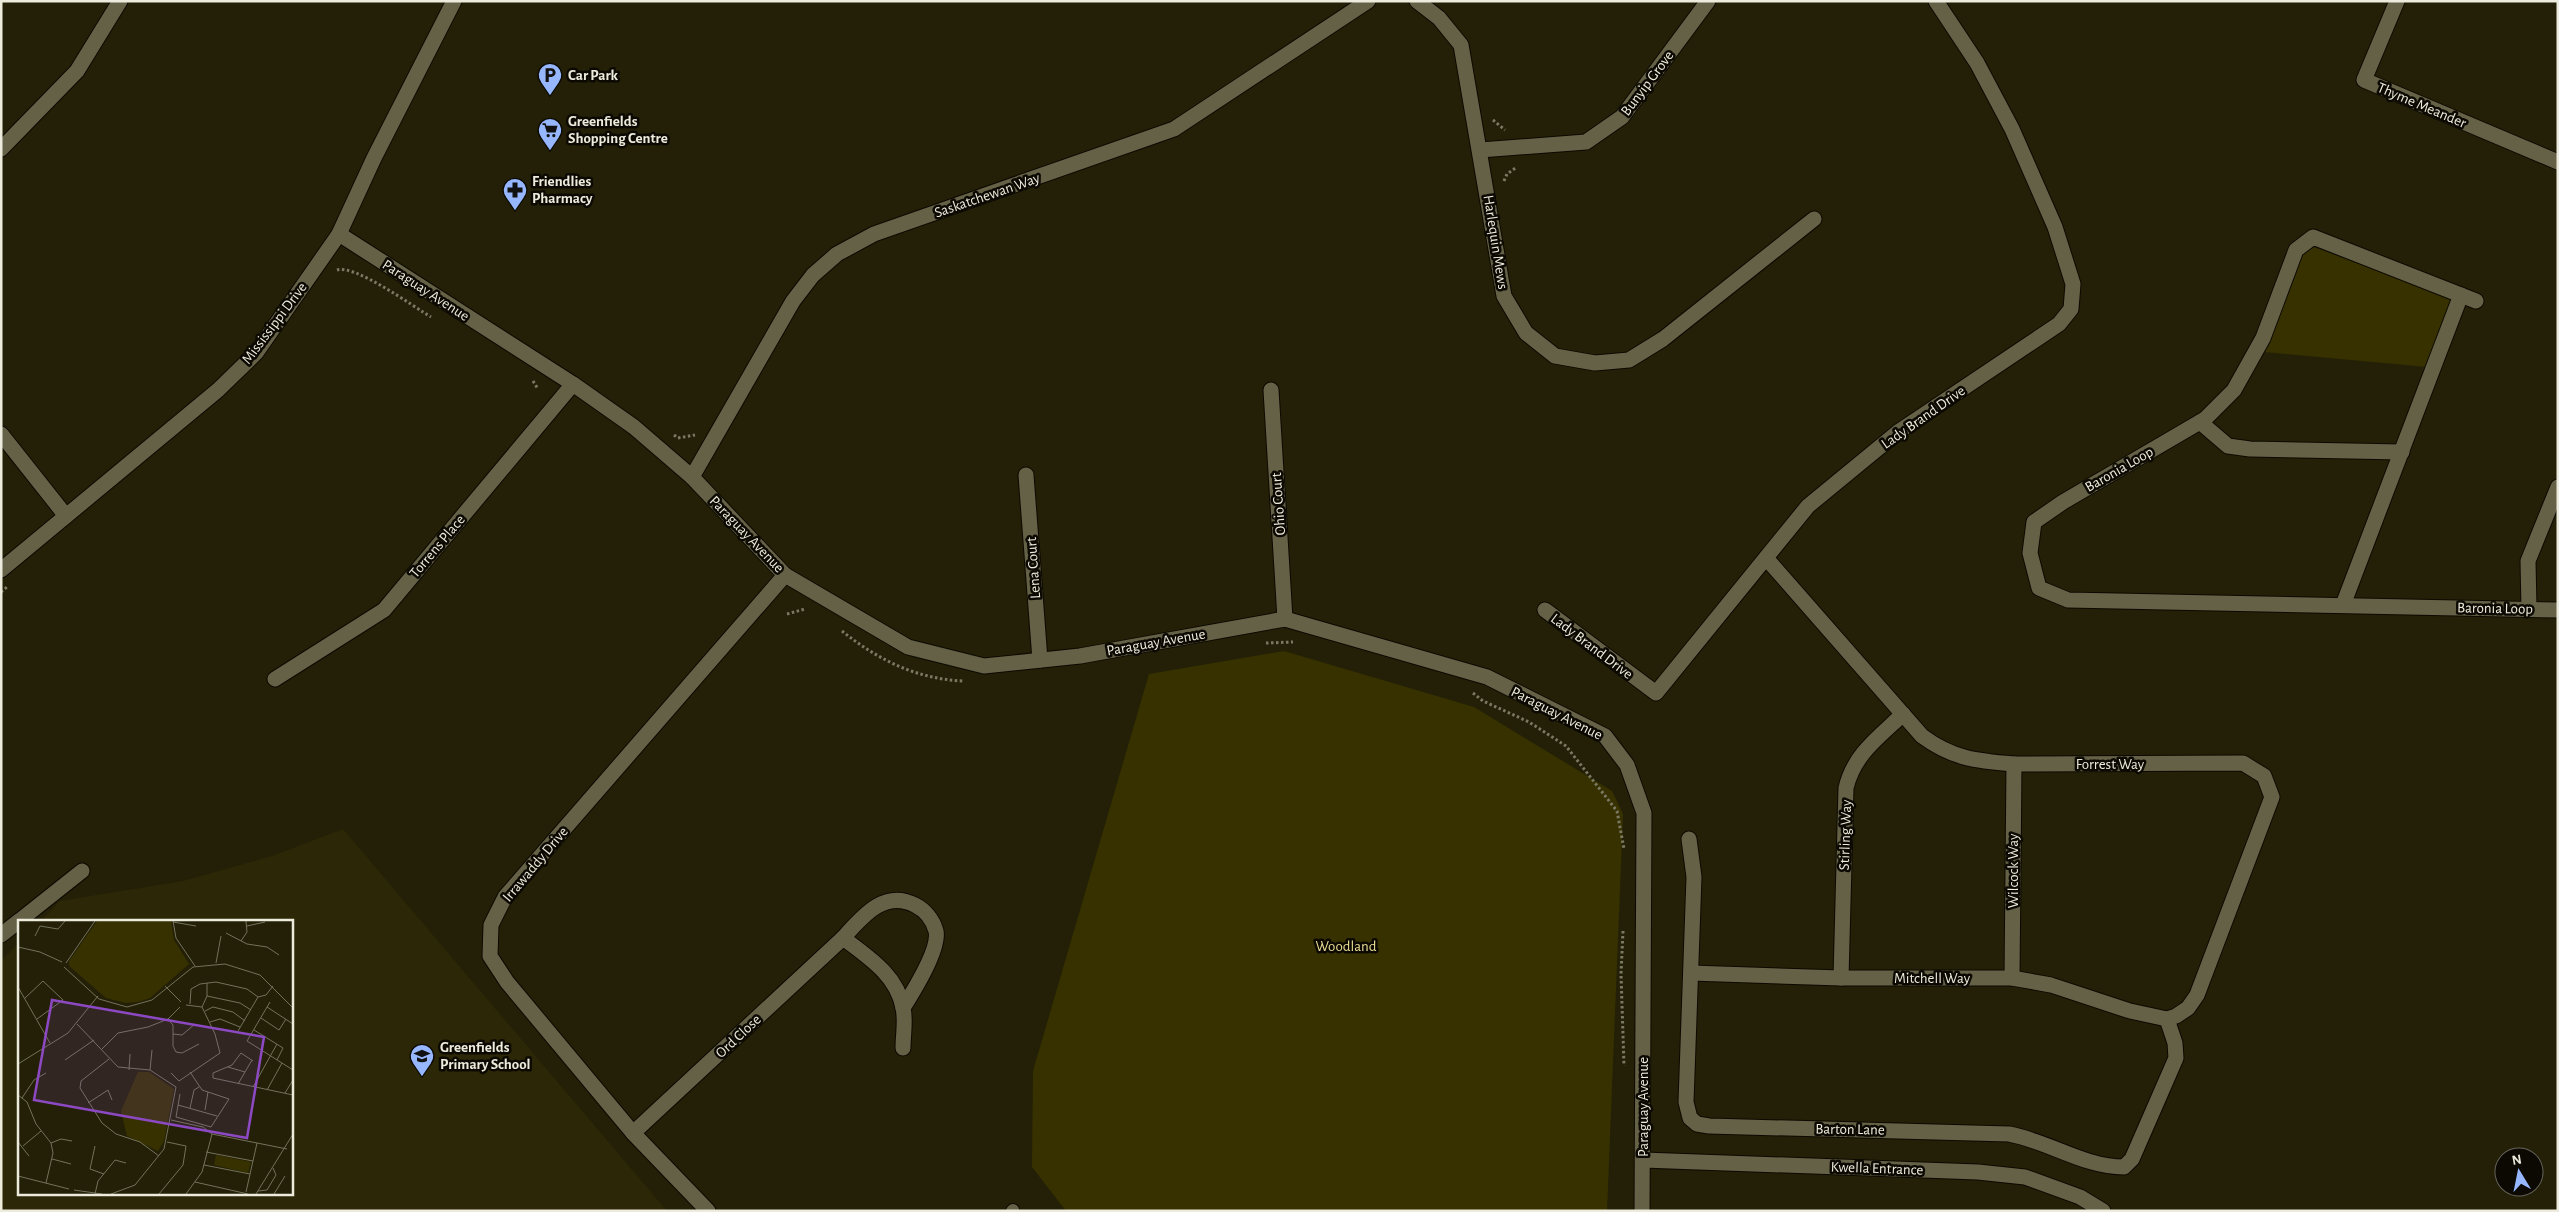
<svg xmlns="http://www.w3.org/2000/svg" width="2559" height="1212" font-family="'Alegreya Sans',sans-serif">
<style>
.built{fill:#2c2706}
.green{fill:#373100}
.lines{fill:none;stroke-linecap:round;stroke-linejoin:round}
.service-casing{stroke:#0d0900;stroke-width:14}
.minor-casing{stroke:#0d0900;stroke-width:17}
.path{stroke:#7b7964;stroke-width:3;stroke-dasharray:2.5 2.5;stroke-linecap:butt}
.service{stroke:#656147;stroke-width:12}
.minor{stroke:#656147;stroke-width:15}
.labels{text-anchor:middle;stroke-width:5;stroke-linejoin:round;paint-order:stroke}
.poi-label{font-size:15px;font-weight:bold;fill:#edebdc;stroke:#0b0902;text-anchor:start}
.street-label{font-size:15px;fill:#edebdc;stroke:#0b0902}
.park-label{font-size:15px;fill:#eade94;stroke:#0b0902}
.inset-road{fill:none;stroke:#74715c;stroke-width:1}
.view{fill:#8c49c3;fill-opacity:0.15;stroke:#8c49c3;stroke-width:2.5}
.inset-edge{fill:none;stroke:#edebdc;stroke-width:2.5}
</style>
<rect width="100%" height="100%" fill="#232007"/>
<polygon class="built" points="343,829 667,1211 1,1211 1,961 19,943 19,1193 291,1193 291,921 41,921 60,901 183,881 272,856"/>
<g class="green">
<polygon points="2314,247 2452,299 2427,367 2265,352 2303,252"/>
<polygon points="1284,651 1474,707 1612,791 1623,814 1607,1211 1066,1211 1032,1167 1033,1071 1149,674"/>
</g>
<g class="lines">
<g class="service-casing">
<polyline id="service" points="1012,1211 1013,1210"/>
</g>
<g class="minor-casing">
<g id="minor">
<polyline points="1417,1 1439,18 1461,45 1504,296 1526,333 1555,356 1595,363 1629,360 1663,339 1814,219"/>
<polyline points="2397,1 2364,80 2558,162"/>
<polyline points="1,149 77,71 120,1"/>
<polyline points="1480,150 1586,142 1622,117 1708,1"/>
<polyline points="339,234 573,384 634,427 692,477 785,575 908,647 984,666 1080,656 1285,619 1487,677 1605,736 1627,765 1644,813 1642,1211"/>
<polyline points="2476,301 2313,237 2296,250 2263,338 2234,390 2205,419 2063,502 2034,522 2030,553 2039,588 2068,600 2558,610"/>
<polyline points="1271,390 1285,619"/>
<polyline points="2200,422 2228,446 2250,449 2402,452"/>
<polyline points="1,434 66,516"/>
<polyline points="1026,475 1040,660"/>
<polyline points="692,477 793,301 813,275 837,254 874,234 1174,129 1368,1"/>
<polyline points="1,570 218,390 256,353 339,234 374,158 454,1"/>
<polyline points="2343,605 2461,295"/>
<polyline points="2529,609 2528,561 2558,487"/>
<polyline points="1545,610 1656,693 1808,506 1898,432 2059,324 2071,309 2073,284 2055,227 2012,129 1977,63 1936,1"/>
<polyline points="275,679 384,610 573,384"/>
<path d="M1689 839 1694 877 1686 1102 1690 1118 1697 1124 1709 1126 2009 1134C2048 1141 2084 1167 2124 1167L2132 1159 2176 1058 2175 1043 2167 1019"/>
<polyline points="19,921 82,871"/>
<polyline points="1,935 19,921"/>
<path d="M843 938C862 917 884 889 915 905 925 910 933 920 936 931 940 949 913 992 903 1008"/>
<path d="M1691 973 1841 978H2012L2051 985 2130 1011 2167 1019 2176 1016 2188 1008 2197 995 2272 797 2264 776 2243 763 2014 764C1977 761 1953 759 1922 736L1766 558"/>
<path d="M1841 978 1846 788C1854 754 1879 737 1903 714"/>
<polyline points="2012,978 2014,764"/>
<path d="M633 1133 843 938C868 957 897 975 903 1008 906 1020 903 1035 903 1048"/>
<polyline points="1643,1160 1978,1172 2025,1177 2080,1197 2103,1211"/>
<polyline points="708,1211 633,1133 507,982 490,956 491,925 505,897 785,575"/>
</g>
</g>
<g class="path">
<polyline points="1493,120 1505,130"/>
<polyline points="1504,181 1507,174 1517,167"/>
<path d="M337 270C355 264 414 307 431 317"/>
<polyline points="533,381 538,389"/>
<polyline points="674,435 678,438 695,435"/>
<polyline points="1,592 7,587"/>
<polyline points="787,614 805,609"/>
<path d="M842 631C878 660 917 679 963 681"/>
<polyline points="1266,643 1293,642"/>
<polyline points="1473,693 1483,701 1529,722 1566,746 1617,811 1624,849"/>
<polyline points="1623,931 1621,974 1624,1066"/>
</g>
<use href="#service" class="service"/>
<use href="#minor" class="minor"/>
</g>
<defs>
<g id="parking-pin" transform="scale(1.25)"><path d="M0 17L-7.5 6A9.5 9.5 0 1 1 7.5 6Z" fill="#96b6fd" stroke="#0b0902"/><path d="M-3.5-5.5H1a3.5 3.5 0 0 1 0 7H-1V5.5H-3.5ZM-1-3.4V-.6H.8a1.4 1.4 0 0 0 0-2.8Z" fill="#111"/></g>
<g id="supermarket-pin" transform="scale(1.25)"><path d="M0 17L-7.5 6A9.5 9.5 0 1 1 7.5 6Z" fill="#96b6fd" stroke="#0b0902"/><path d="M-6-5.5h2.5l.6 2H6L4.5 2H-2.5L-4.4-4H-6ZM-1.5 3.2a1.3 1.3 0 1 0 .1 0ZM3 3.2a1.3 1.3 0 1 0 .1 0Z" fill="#111"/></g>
<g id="pharmacy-pin" transform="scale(1.25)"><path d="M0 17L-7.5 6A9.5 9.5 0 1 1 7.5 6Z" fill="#96b6fd" stroke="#0b0902"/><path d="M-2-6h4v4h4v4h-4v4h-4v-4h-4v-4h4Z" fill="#111"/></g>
<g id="school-pin" transform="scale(1.25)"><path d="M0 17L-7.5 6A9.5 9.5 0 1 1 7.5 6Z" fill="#96b6fd" stroke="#0b0902"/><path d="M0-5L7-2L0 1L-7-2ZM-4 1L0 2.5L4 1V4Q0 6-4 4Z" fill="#111"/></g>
</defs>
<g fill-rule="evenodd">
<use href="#parking-pin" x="550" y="75"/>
<use href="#supermarket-pin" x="550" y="130"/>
<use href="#pharmacy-pin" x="515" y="190"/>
<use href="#school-pin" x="422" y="1056"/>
</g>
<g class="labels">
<g class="poi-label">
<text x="568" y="80">Car Park</text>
<text x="568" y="126">Greenfields<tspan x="568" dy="17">Shopping Centre</tspan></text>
<text x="532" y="186">Friendlies<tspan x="532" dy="17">Pharmacy</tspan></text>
<text x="440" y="1052">Greenfields<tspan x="440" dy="17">Primary School</tspan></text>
</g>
<g class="street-label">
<text transform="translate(1647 83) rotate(-53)" y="5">Bunyip Grove</text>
<text transform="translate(2422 105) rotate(23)" y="5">Thyme Meander</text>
<text transform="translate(987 195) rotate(-19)" y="5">Saskatchewan Way</text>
<text transform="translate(1496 242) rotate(81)" y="5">Harlequin Mews</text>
<text transform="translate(426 290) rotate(33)" y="5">Paraguay Avenue</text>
<text transform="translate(274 323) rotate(-53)" y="5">Mississippi Drive</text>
<text transform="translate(1923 417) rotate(-35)" y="5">Lady Brand Drive</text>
<text transform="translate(2119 469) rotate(-30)" y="5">Baronia Loop</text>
<text transform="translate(1278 504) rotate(-94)" y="5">Ohio Court</text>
<text transform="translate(747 534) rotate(46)" y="5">Paraguay Avenue</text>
<text transform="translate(437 546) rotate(-50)" y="5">Torrens Place</text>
<text transform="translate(1033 568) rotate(-94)" y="5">Lena Court</text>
<text transform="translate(2495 608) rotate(1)" y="5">Baronia Loop</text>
<text transform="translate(1156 642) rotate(-10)" y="5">Paraguay Avenue</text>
<text transform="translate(1592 646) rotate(37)" y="5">Lady Brand Drive</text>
<text transform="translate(1557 713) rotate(27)" y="5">Paraguay Avenue</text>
<text x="2110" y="769">Forrest Way</text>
<text transform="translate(1845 835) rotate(-88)" y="5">Stirling Way</text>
<text transform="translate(535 864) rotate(-50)" y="5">Irrawaddy Drive</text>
<text transform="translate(2013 871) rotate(-90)" y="5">Wilcock Way</text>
<text x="1932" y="983">Mitchell Way</text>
<text transform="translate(738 1036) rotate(-43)" y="5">Ord Close</text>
<text transform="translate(1643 1107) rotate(-90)" y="5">Paraguay Avenue</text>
<text transform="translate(1850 1129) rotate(1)" y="5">Barton Lane</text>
<text transform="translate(1877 1168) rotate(2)" y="5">Kwella Entrance</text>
</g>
<g class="park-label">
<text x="1346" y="951">Woodland</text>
</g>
</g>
<g transform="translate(18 920)">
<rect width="275" height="275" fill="#232007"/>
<path d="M79 1H153L156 20 171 44 132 78 120 82 108 83 88 78 51 46V41ZM120 152H131L156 169 146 221 140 231 109 216 103 191ZM198 235 233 242 230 253 196 245Z" fill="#373100"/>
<path class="inset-road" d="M155 1 158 18 177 46M155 2 178 6M229 6 247 2M208 13 229 24 249 27 261 35M17 16 22 6 40 9 47 1M223 21 229 12 228 1M0 27 22 32 44 42M48 43 77 1M198 43 203 16M46 47 81 79 109 87 134 80 175 47 207 44 242 55 275 88M147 66 163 82M0 67 32 123M173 69 182 64 198 62 229 69 240 77 248 75 255 66M189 76 222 83 233 90M7 78 25 61 45 80 19 99M252 82 229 121 275 150M172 84 173 69M184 87 189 76V63M249 87 275 104M187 91 195 87 215 92 227 101M243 98 261 110 268 99M150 99 155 105V126L158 132 164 133 181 124M192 102 202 99 222 107M59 104 100 147 132 150 158 167 146 229 117 265 93 274M236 110 265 128 259 140M220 111 240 77M155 114 164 115 177 104M84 129 100 113 130 107 150 99 162 87M91 139 63 161 62 168 84 203 98 214 122 222 141 236M47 140 76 120M235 141 223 133 214 145 195 153V158L275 175M0 144 50 113 80 76M210 147 227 152M111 150 112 134M132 150 134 130M153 153 161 161 202 133 197 114 184 87 168 85M220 164 234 140M235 167 259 124M249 170 264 143M267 173 275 160M162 174 158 197 193 207 211 179 184 170 172 152M0 175 9 182 18 204 33 223 35 233 28 263M4 178 16 160 28 153M70 183 90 170 94 180M160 185 199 196M172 188 176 170 181 167M187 190 190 172M153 200 185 207 194 214 269 229M0 222 11 236M33 223 43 219 54 221M5 226 23 211M77 226 72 249 86 254M188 232 235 241M34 239 53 244M186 245 232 254M0 256 51 269M177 262 230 274M56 270 84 274M240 271 249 270 258 255 255 248M228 272 239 223M77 274 80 261 97 240 108 243M141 274 165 245 168 226 149 222M168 274 184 252 194 214M238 274 275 214M256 274 267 256"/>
<path class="view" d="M34 80 246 117 229 218 16 180Z"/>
<rect width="275" height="275" class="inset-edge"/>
</g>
<rect width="2559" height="1212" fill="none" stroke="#edebdc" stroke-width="5"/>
<g transform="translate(2519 1172) rotate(350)"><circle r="24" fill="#0b0902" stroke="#656359"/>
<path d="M0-4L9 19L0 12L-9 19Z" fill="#96b6fd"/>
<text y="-8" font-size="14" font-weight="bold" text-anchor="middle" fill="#edebdc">N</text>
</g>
</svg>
